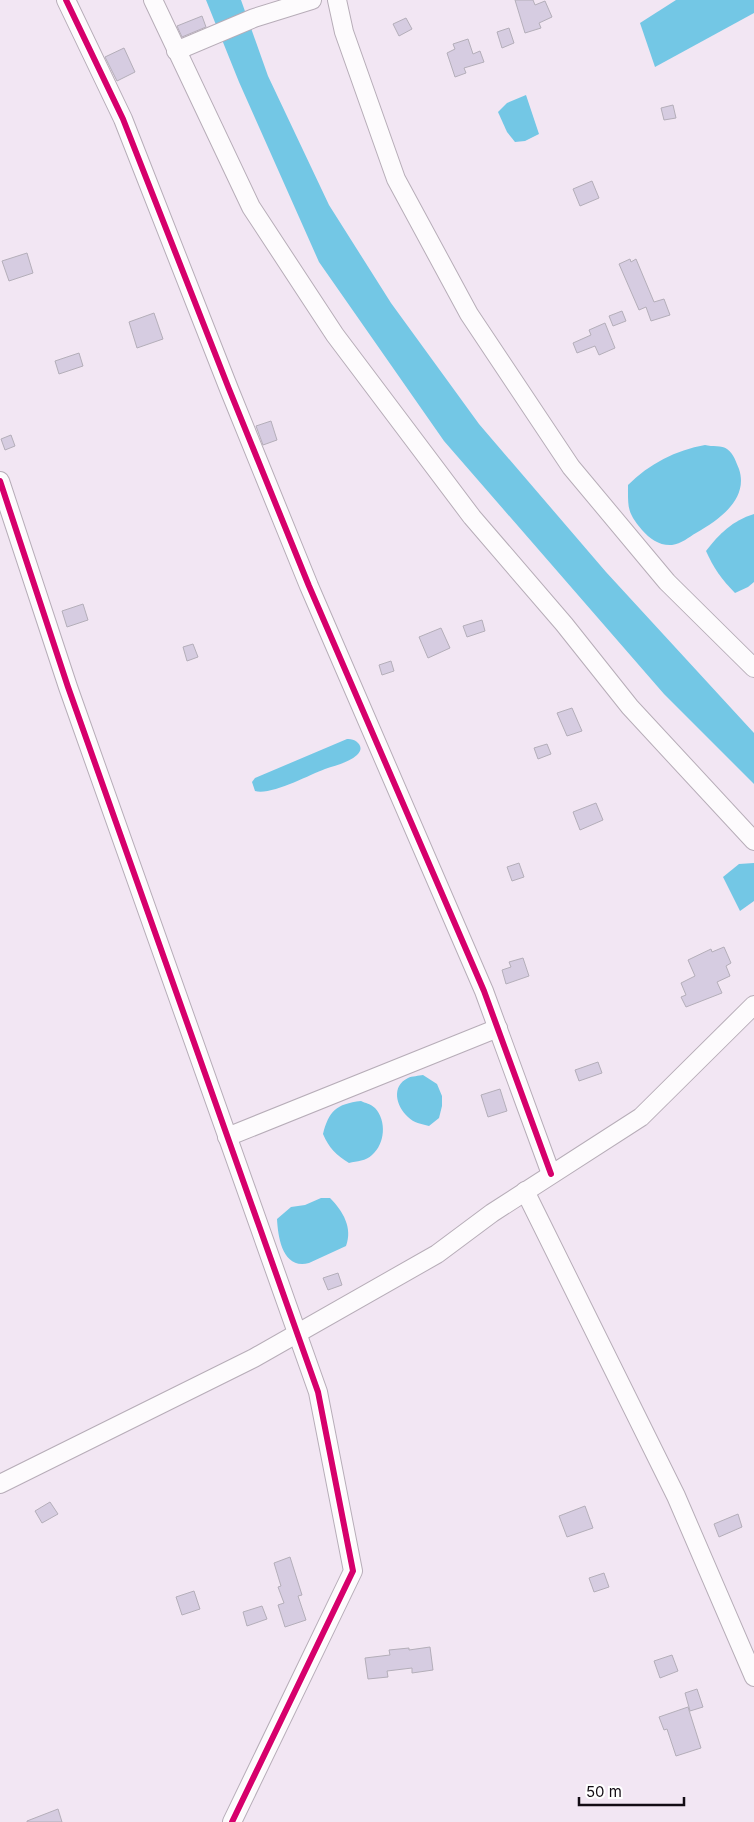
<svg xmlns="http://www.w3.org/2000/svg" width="754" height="1822" font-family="Inter,sans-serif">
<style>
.water{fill:#73c7e5}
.building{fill:#d6cce1;stroke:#b4aeb9}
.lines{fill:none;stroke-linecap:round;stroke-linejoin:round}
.minor-casing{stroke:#b7adb8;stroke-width:20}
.minor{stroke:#fdfbfd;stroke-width:18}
.cycleway-casing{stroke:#fff;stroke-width:9}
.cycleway{stroke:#d6006c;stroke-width:6}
</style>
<rect width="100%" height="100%" fill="#f2e6f3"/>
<g class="water">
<polygon points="206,0 241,0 268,76 329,205 391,303 479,424 606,572 754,733 754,784 664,694 444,441 319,262 239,82"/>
<polygon points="676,0 754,0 754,13 655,67 640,23"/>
<polygon points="526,95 539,134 525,141 515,142 507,132 498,112 507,103"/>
<path d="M705 445C712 447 722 445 727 449 734 454 736 462 739 469 749 499 719 520 696 533 689 537 681 544 672 545 660 546 650 539 642 530 627 512 628 508 628 485 649 464 676 450 705 445Z"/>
<path d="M754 514V582L748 587 735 593C722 580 713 567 706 551 720 533 732 521 754 514Z"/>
<path d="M347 739C356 738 366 747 357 755 348 763 336 765 325 769 309 775 270 796 255 791L252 782 255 778Z"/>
<polygon points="754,863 754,901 740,911 723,877 739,864"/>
<path d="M423 1075 437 1084 442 1096V1106L439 1118 429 1126C421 1124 414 1123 408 1117 396 1106 391 1086 408 1078 412 1076 419 1076 423 1075Z"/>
<path d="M361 1101C365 1103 371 1104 375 1108 387 1121 385 1144 372 1155 366 1161 357 1161 349 1163 336 1155 329 1148 323 1134 329 1111 336 1104 361 1101Z"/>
<path d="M321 1198H330C343 1211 353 1228 346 1246L309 1263C283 1270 278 1238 277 1219L291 1207 305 1205Z"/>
</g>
<g class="building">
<polygon points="515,0 533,0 535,5 545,1 552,17 539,23 541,28 525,33"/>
<polygon points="202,16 206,27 182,37 177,26"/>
<polygon points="406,18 412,29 399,36 393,24"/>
<polygon points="509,28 514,43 502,48 497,32"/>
<polygon points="468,39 473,54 480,51 484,62 464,68 466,73 455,77 447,53 455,49 453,44"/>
<polygon points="124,48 135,72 117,81 105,57"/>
<polygon points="673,105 676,118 664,120 661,108"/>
<polygon points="592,181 599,198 580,206 573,189"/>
<polygon points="27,253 33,273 9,281 2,261"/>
<polygon points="630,259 631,262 636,259 654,302 664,299 670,315 651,321 646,307 639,310 619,264"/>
<polygon points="622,311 626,321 613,326 609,316"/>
<polygon points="154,313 163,339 137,348 129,322"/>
<polygon points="605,323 615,348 599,355 595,346 577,353 573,343 591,335 589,330"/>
<polygon points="79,353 83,366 59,374 55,361"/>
<polygon points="271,421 277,440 263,445 256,426"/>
<polygon points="11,435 15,446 5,450 1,439"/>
<polygon points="83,604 88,620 67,627 62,611"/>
<polygon points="482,620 485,631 467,637 463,626"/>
<polygon points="441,628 450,648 428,658 419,637"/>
<polygon points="193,644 198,657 187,661 183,647"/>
<polygon points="391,661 394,671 382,675 379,665"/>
<polygon points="572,708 582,731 567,736 557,713"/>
<polygon points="547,744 551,754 538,759 534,748"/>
<polygon points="596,803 603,820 580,830 573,812"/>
<polygon points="519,863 524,877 512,881 507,867"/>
<polygon points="724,947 731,963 726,966 730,976 717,982 722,993 686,1007 681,997 686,995 681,983 695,976 688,960 711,949 712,952"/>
<polygon points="523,958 529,976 506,984 502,970 511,967 509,962"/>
<polygon points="598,1062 602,1073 579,1081 575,1070"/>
<polygon points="500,1089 507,1111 488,1117 481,1095"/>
<polygon points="338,1273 342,1285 328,1290 323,1278"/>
<polygon points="50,1502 58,1514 42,1523 35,1511"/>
<polygon points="585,1506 593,1528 567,1537 559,1516"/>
<polygon points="738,1514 742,1527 719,1537 714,1524"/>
<polygon points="290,1557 302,1595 298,1596 306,1620 285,1627 278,1605 284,1603 278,1587 281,1586 274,1563"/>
<polygon points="604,1573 609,1587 594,1592 589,1578"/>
<polygon points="194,1591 200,1609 182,1615 176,1597"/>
<polygon points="262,1606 267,1619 247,1626 243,1612"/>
<polygon points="430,1647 433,1670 412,1673 412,1668 387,1671 388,1677 368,1679 365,1658 390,1655 389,1650 409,1648 409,1650"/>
<polygon points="672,1655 678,1671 660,1678 654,1661"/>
<polygon points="697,1689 703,1707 690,1711 685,1693"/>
<polygon points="688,1707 701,1748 676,1756 667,1729 664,1730 659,1717"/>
<polygon points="58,1809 62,1822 27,1822 27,1821"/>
</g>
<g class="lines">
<g class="minor-casing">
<g id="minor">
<polyline points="66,0 123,119 229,389 309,586 484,991 551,1174"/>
<polyline points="153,0 251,207 335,335 472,517 564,624 630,707 754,841"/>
<polyline points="337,0 344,32 396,179 469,314 571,467 667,582 754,668"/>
<polyline points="176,51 254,18 312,0"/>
<polyline points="0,481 68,687 318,1392 353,1571 232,1822"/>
<polyline points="227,1137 498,1028"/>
<polyline points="525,1191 676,1496 754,1677"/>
<polyline points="0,1484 254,1358 437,1254 492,1213 641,1117 754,1005"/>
</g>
</g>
<use href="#minor" class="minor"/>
<g class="cycleway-casing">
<g id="cycleway">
<polyline points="66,0 123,119 229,389 309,586 484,991 551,1174"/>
<polyline points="0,481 68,687 318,1392 353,1571 232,1822"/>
</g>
</g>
<use href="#cycleway" class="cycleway"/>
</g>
<path d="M579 1797v8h105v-8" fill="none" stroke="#130c14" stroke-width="2.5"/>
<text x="586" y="1797" font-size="15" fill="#130c14" stroke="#ffffff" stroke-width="4" paint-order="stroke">50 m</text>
</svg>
